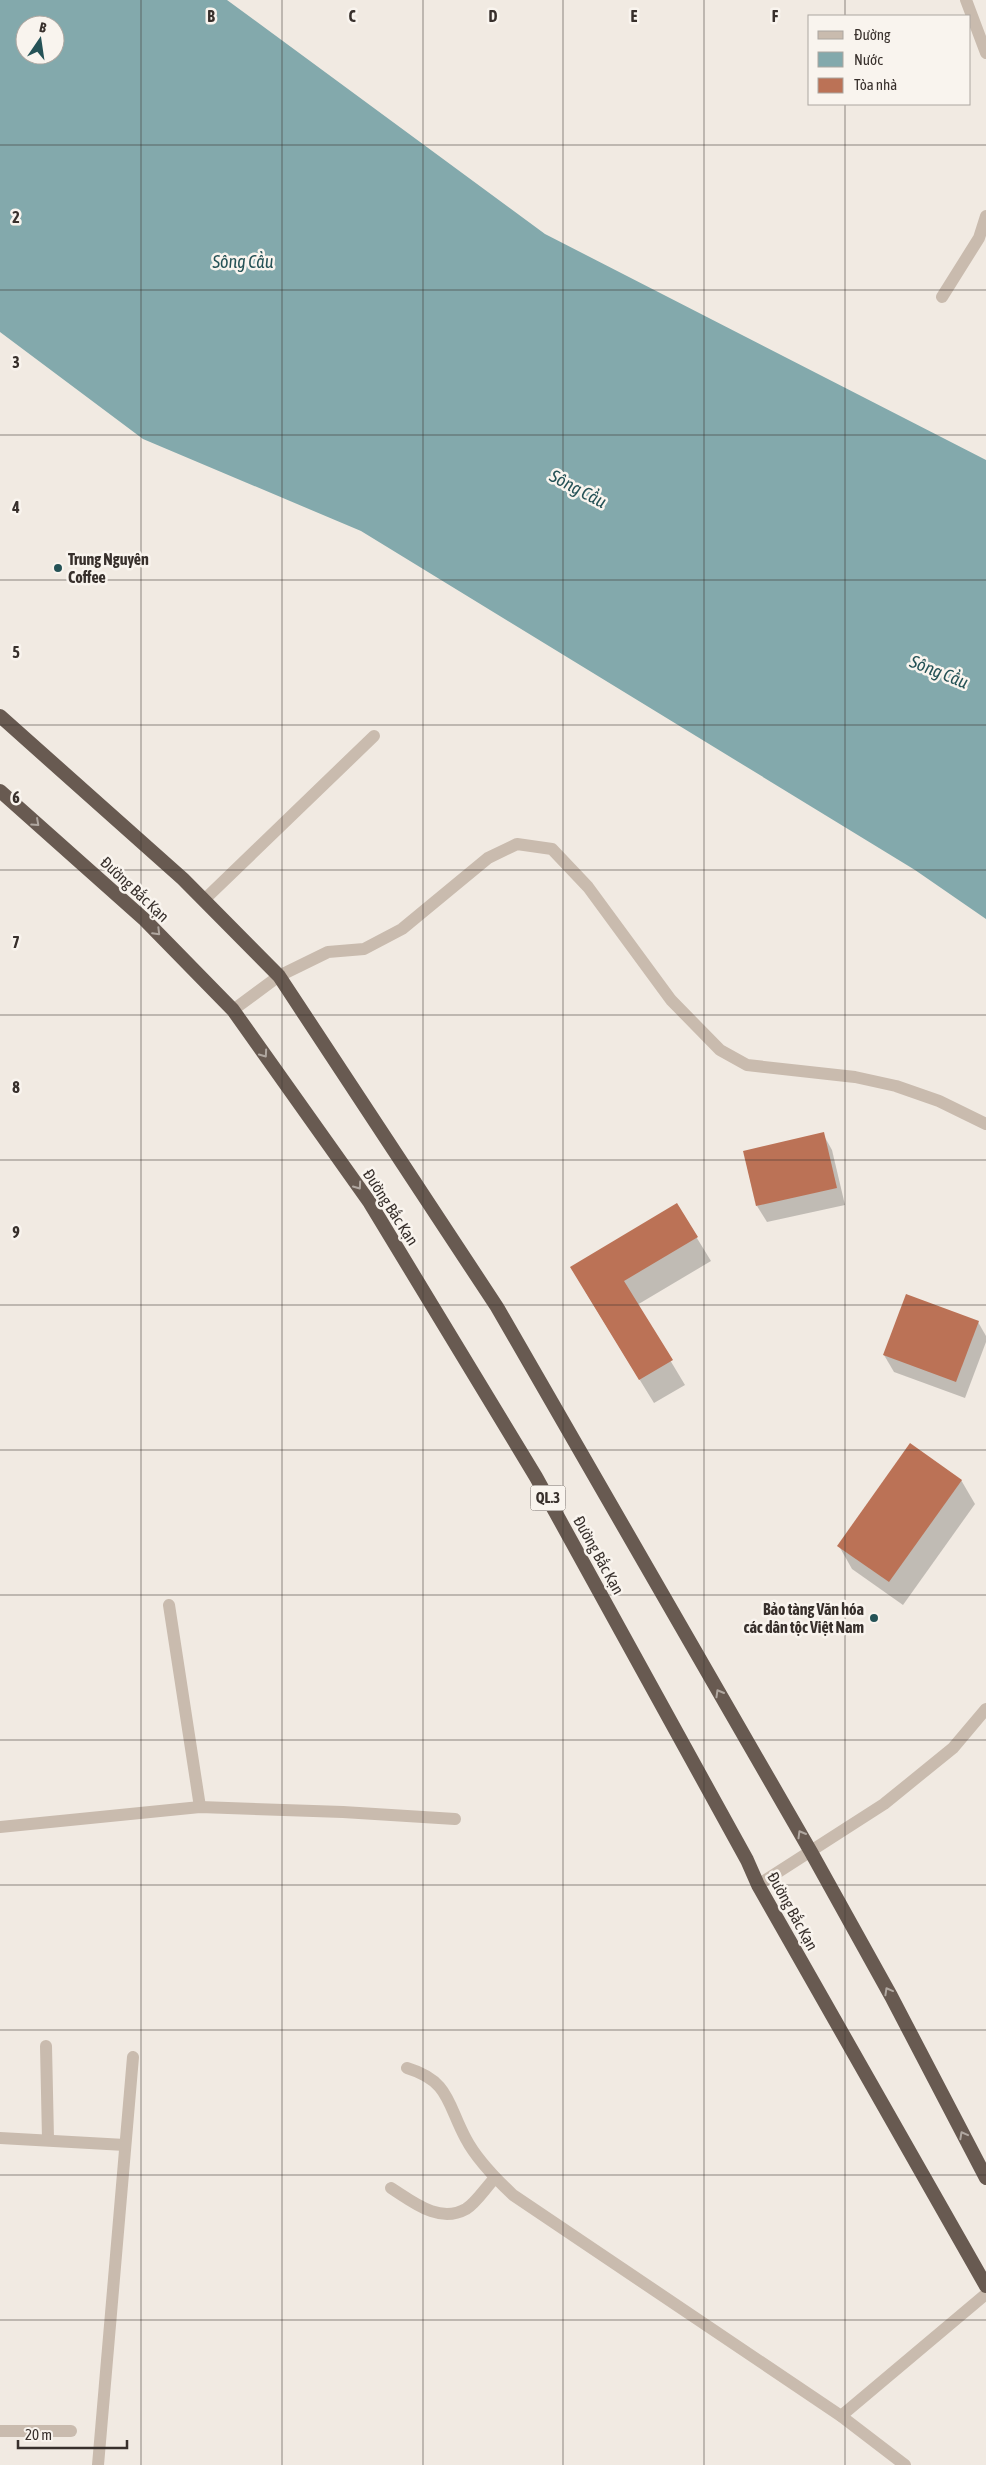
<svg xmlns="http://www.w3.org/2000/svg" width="986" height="2465" font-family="'Asap Condensed',sans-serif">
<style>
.water{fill:#83a9ac;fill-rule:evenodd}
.shadow{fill:#0003}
.building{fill:#bb7256}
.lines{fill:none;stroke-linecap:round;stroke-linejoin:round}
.service{stroke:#c9bbae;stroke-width:12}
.minor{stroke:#c9bbae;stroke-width:12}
.trunk{stroke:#685a51;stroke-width:14}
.oneway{stroke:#b0a7a0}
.grid{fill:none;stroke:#38302c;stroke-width:1;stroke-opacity:0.55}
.poi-dot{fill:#255256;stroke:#f9f4ee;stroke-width:2}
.labels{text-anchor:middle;stroke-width:5;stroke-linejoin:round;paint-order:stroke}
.shield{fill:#f9f4ee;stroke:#726b66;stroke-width:1}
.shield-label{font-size:15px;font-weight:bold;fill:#38302c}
.poi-label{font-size:16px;font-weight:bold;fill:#38302c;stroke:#f9f4ee;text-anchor:start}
.street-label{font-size:16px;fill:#38302c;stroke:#f9f4ee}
.water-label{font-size:18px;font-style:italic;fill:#255256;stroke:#f9f4ee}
.grid-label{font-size:16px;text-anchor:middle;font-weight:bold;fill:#38302c;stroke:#f9f4ee;stroke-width:5;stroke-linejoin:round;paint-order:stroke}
</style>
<rect width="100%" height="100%" fill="#f1eae2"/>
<path class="water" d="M0 0H227L545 234 986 460V919L915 870 361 531 143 439 0 332ZM25 25H55V55H25Z"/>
<g class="shadow">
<polygon points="823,1134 832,1150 845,1205 767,1222 757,1206"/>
<polygon points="676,1204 711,1261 637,1305 685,1385 654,1403 585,1291"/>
<polygon points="978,1322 986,1336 986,1342 965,1398 894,1372 884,1355"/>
<polygon points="961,1480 975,1504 903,1605 852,1569 839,1546"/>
</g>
<g class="building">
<polygon points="824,1132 837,1188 756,1206 743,1151"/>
<polygon points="677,1203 698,1237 624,1281 673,1360 639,1380 570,1267"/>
<polygon points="906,1294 979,1321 956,1382 883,1355"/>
<polygon points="910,1443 962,1480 889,1582 837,1546"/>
</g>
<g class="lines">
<g class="service">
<polyline points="204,900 374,736"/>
<polyline points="758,1885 884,1804 953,1748 986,1709"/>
<polyline points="46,2046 48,2139"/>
<path d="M407 2068C450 2081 447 2104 466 2139 477 2160 496 2179 513 2195L841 2416 905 2465"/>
<polyline points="0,2138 125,2145"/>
<path d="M391 2188C413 2202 439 2224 466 2209 476 2203 486 2187 495 2178"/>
<polyline points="841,2416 986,2294"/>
<polyline points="0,2431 71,2431"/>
<polyline points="98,2465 133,2057"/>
</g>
<g class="minor">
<polyline points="966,0 986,53"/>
<polyline points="942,297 979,238 986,216"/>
<polyline points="233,1010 279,976 328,952 364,949 402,929 488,858 517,844 552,849 588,887 671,1000 720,1050 747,1065 855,1077 896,1086 939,1101 986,1124"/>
<polyline points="169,1605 200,1807"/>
<polyline points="0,1827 200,1807 343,1812 455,1819"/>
</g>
<g class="trunk">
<polyline points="0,716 183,879 279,976 497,1307 811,1852 891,1996 986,2178"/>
<polyline points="0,791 145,920 233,1010 370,1203 536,1477 747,1860 758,1885 986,2286"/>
</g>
</g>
<defs><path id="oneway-chevron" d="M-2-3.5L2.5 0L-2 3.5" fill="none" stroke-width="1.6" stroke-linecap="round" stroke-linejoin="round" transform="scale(1.25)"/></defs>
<g class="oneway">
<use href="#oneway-chevron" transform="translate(36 823) rotate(42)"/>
<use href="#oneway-chevron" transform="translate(157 932) rotate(45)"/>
<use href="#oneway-chevron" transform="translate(264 1054) rotate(55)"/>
<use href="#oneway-chevron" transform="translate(358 1186) rotate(55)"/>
<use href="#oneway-chevron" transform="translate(719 1693) rotate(-120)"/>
<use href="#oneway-chevron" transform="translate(801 1834) rotate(-120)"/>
<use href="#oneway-chevron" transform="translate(888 1991) rotate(-119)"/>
<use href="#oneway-chevron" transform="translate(963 2135) rotate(-118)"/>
</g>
<path class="grid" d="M141 0V2465M282 0V2465M423 0V2465M563 0V2465M704 0V2465M845 0V16M845 104V2465M0 145H986M0 290H986M0 435H986M0 580H986M0 725H986M0 870H986M0 1015H986M0 1160H986M0 1305H986M0 1450H986M0 1595H986M0 1740H986M0 1885H986M0 2030H986M0 2175H986M0 2320H986"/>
<g class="poi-dot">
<circle cx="58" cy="568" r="5"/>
<circle cx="874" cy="1618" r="5"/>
</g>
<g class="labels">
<rect class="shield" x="530.5" y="1485.5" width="35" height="25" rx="4"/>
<g class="shield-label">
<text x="548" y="1503">QL.3</text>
</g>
<g class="poi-label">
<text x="68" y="565">Trung Nguyên<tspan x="68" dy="18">Coffee</tspan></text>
<text x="864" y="1615" text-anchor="end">Bảo tàng Văn hóa<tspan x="864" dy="18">các dân tộc Việt Nam</tspan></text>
</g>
<g class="street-label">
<text transform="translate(135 889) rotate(43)" y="6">Đường Bắc Kạn</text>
<text transform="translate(391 1207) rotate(57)" y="6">Đường Bắc Kạn</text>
<text transform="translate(599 1555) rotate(61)" y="6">Đường Bắc Kạn</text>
<text transform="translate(793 1911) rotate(61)" y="6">Đường Bắc Kạn</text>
</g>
<g class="water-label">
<text x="243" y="268">Sông Cầu</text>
<text transform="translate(578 489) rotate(28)" y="6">Sông Cầu</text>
<text transform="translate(939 672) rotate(22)" y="6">Sông Cầu</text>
</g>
</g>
<g class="grid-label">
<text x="211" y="22">B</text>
<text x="352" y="22">C</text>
<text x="493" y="22">D</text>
<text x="634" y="22">E</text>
<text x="775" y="22">F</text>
<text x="16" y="223">2</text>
<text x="16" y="368">3</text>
<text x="16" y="513">4</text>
<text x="16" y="658">5</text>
<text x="16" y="803">6</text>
<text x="16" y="948">7</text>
<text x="16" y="1093">8</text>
<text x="16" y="1238">9</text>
</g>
<rect x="808" y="15" width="162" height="90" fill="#f9f4ee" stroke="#aca6a0"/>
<rect x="818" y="31" width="25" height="8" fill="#c9bbae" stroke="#aca6a0"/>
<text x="854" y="40" font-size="15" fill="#38302c">Đường</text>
<rect x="818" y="52" width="25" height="15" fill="#83a9ac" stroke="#aca6a0"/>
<text x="854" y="65" font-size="15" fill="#38302c">Nước</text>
<rect x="818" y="78" width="25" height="15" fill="#bb7256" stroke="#aca6a0"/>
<text x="854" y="90" font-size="15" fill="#38302c">Tòa nhà</text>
<g transform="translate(40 40) rotate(13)"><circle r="24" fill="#f9f4ee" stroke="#aca6a0"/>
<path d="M0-4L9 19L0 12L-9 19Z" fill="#255256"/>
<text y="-8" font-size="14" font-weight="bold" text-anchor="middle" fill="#38302c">B</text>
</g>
<path d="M18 2440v8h109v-8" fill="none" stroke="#38302c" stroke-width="2.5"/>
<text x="25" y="2440" font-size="15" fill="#38302c" stroke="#f9f4ee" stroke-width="4" paint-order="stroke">20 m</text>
</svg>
